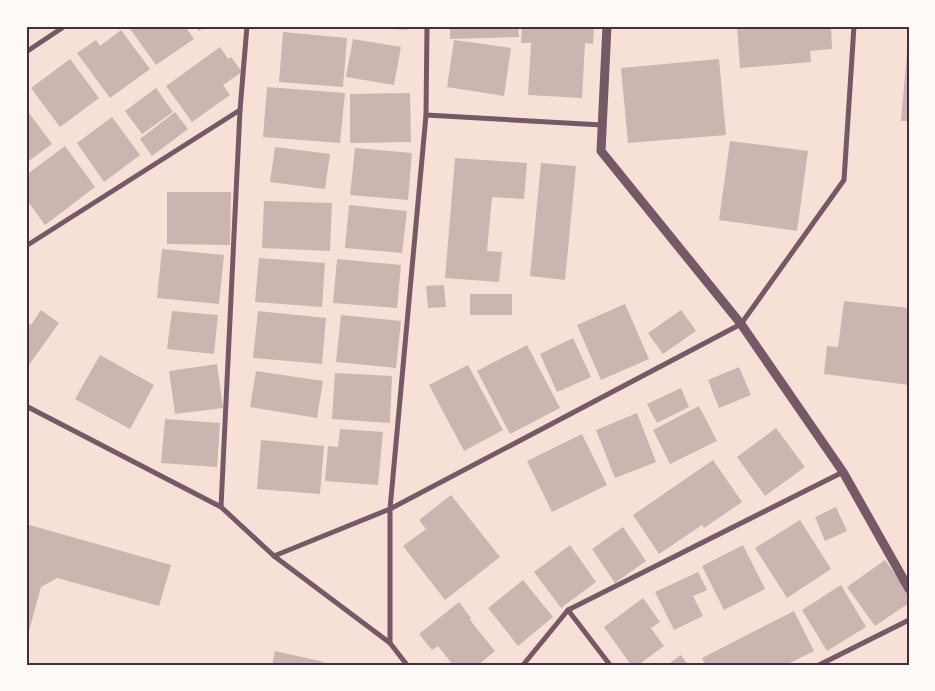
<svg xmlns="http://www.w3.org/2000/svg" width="935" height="691" font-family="'Titillium Web',sans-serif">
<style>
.building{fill:#ccb4b1}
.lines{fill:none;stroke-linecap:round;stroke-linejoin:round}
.minor{stroke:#755966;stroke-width:5}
.tertiary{stroke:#755966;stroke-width:9}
.neatline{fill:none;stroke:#4a2c40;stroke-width:2}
</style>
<rect width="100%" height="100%" fill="#f7e1d7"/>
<g class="building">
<polygon points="128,26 185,26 194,39 156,65"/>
<polygon points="196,26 206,26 199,31"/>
<polygon points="377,26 407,26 407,30 377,28"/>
<polygon points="450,26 518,26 519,37 450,39"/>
<polygon points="522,26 594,26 593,44 585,43 582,98 528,95 531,43 521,43"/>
<polygon points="737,26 831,26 832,49 810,51 811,62 740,68"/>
<polygon points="121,30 150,69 110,98 77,53 96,40 100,46"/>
<polygon points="283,32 347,38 343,87 279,82"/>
<polygon points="353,39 401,47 394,85 346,77"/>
<polygon points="454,40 511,48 504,96 447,87"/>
<polygon points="220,47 228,59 231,57 242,72 223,85 230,95 192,122 166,86"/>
<polygon points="907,53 909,53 909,121 901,121"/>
<polygon points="70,59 99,98 60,127 31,88"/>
<polygon points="719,59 726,135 628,143 621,68"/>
<polygon points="267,87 345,93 340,143 263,137"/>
<polygon points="156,88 173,112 142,134 125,111"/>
<polygon points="410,93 411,142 350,143 350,94"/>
<polygon points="26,109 52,144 26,163"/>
<polygon points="175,112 188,129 152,156 140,139"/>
<polygon points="112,117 140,155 104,182 77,143"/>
<polygon points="730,141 808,151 797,231 719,220"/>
<polygon points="65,146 95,187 45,225 26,199 26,175"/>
<polygon points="275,147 330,154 325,189 270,182"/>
<polygon points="355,148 412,153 408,200 350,195"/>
<polygon points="455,158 527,163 524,199 492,197 487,251 502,252 499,282 445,278"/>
<polygon points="541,163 576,166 565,280 530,276"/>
<polygon points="167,192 231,192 230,245 167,244"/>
<polygon points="264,201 332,203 330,251 262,248"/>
<polygon points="349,205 407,211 402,253 345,248"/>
<polygon points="162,249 224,255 219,304 157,298"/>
<polygon points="259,258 325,263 322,307 255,302"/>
<polygon points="337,259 401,265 397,308 333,303"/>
<polygon points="444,285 446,307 428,308 426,286"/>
<rect x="470" y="294" width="42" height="21"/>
<polygon points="844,301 909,308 909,385 824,374 827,346 838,347"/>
<polygon points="625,304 649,359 601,380 577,325"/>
<polygon points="41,310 59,323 26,369 26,322 31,325"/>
<polygon points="681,310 696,331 663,354 648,333"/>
<polygon points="172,311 218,315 214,354 167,349"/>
<polygon points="258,311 326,318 322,364 253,358"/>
<polygon points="341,315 401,321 396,368 336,362"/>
<polygon points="573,338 591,377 557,392 540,354"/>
<polygon points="527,345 560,408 510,434 477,371"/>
<polygon points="100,355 154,385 130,429 75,399"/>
<polygon points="217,364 223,408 175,414 169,371"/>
<polygon points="468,365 503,430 464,451 429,385"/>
<polygon points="739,367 751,395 719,408 708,380"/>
<polygon points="256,371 323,381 317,418 250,407"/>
<polygon points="335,373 392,376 390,423 332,419"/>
<polygon points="681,388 689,407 657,423 647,404"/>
<polygon points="699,406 717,441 670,464 653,430"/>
<polygon points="637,413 656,462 615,478 596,430"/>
<polygon points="165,419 220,423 217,467 161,463"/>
<polygon points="776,428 805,467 765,496 737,457"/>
<polygon points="340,429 383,432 378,485 325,481 328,446 338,447"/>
<polygon points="582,434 607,485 552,512 527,461"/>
<polygon points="261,440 324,446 320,494 257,489"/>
<polygon points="713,460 742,502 704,528 702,525 659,554 633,515"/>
<polygon points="451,495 500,557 445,600 403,546 426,529 419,520"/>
<polygon points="836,507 847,531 825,541 815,517"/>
<polygon points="800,520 831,569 787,598 755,548"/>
<polygon points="26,524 171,565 159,606 57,578 41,587 26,642"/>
<polygon points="623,527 646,561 615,583 592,549"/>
<polygon points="570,545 596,582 561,608 534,572"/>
<polygon points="743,545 765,589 724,610 702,566"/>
<polygon points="885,560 909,593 909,603 875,626 847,587"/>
<polygon points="698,572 707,590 693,596 703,616 674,630 655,592"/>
<polygon points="523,580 553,617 518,646 488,608"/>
<polygon points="841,585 866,627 827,651 802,610"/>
<polygon points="643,598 660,622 651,628 664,646 638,665 631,665 604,627"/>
<polygon points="459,602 471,618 470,620 495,651 478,665 453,665 438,646 432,650 419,634"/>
<polygon points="794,611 814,651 786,665 705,665 702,658"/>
<polygon points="275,651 324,662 323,665 272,665"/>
<polygon points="681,655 688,665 667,665"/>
</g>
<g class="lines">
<g class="minor">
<polyline points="26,52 65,26"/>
<polyline points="426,115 602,125"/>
<polyline points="26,246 240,110"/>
<polyline points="26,406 221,507 274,556 390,643 407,665"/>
<polyline points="221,507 240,110 247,26"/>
<polyline points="274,556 390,509 741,324 844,180 854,26"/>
<polyline points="568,610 610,665"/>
<polyline points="390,643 390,509 426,115 427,26"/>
<polyline points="523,665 568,610 843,472"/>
<polyline points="819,665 909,620"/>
</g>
<polyline class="tertiary" points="607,26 601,151 741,324 843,472 909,589"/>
</g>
<rect width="935" height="691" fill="none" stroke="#fffaf5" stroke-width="55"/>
<rect x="28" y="28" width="880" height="636" class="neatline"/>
</svg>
